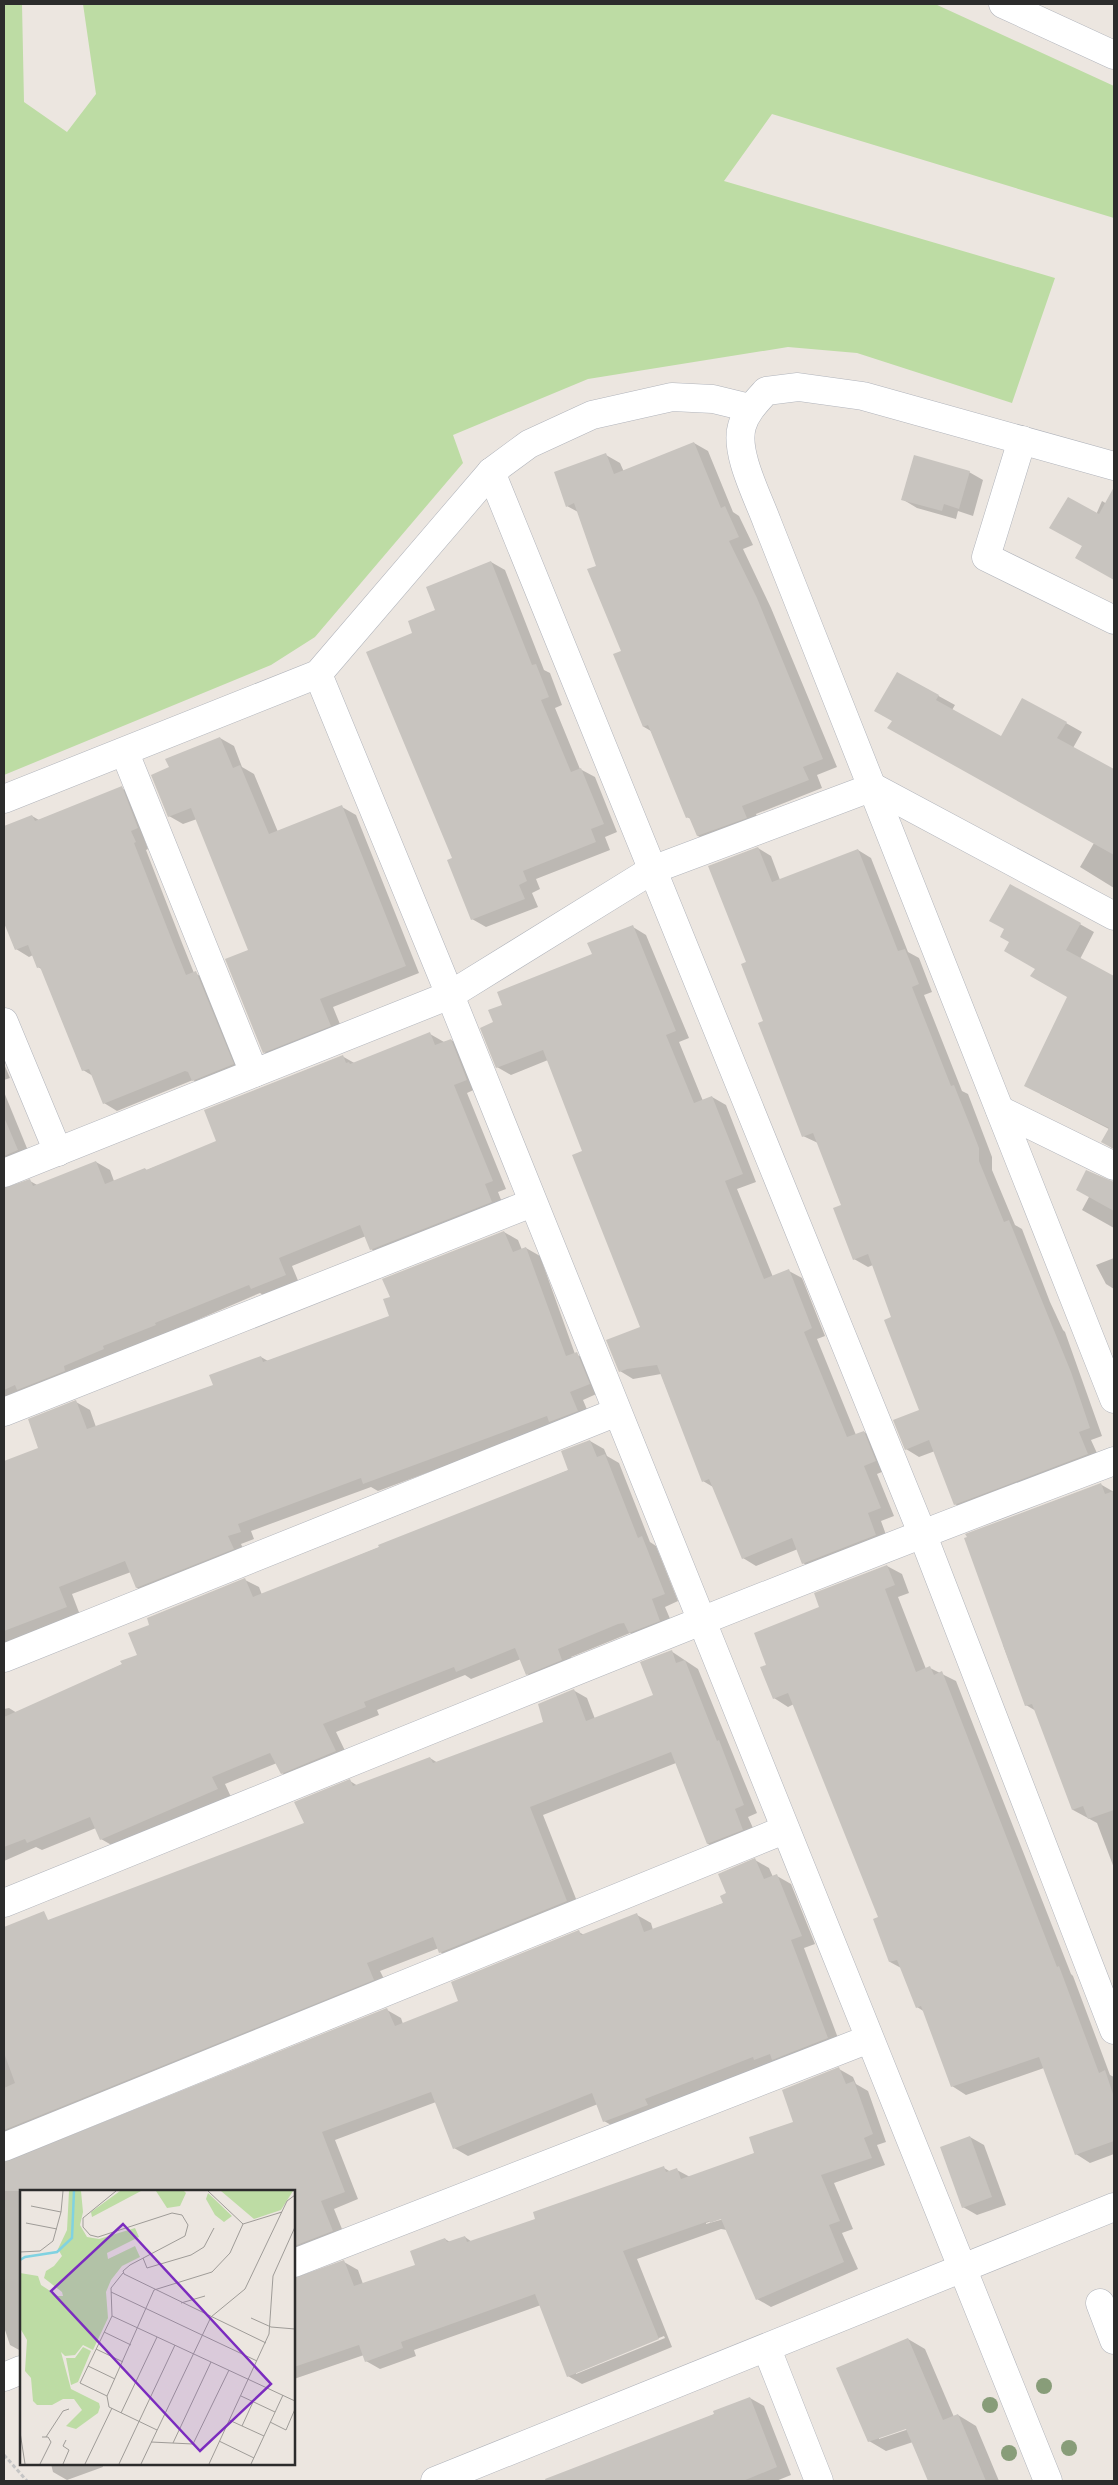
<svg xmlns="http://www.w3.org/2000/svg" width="1118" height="2485" font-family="'Archivo Narrow',sans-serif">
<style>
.green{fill:#bddca4}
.shadow{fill:#0003;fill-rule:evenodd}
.building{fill:#c8c4bf}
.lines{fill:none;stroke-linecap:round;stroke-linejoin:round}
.minor-casing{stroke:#b1b4bb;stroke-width:29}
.path{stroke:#c4c4c4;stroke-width:3;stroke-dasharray:4 2.5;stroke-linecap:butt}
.minor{stroke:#fff;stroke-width:28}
.tree{fill:#889d79}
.inset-river{fill:none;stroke:#80d2e1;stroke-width:2.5}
.inset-road{fill:none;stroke:#9f9c98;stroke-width:1}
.view{fill:#7b2cbf;fill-opacity:0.15;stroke:#7b2cbf;stroke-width:2.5}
.inset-edge{fill:none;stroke:#2c2c2c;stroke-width:2.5}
</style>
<rect width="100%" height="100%" fill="#ece6e0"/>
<polygon class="green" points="4,4 22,4 24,102 67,132 96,94 83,4 935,4 1114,86 1114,218 772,114 724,181 1055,278 1012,403 857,353 788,347 588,379 453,435 463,463 315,637 271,665 4,775"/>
<g class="shadow">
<polygon points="694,443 708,451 733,512 739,516 753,545 743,549 771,608 837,767 817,775 822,788 756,814 760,826 712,844 698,836 691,819 687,817 651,731 644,727 598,566 578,512 567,506 606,455 620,463 624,472"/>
<polygon points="969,472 983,480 973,516 958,511 956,519 917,508 902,499"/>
<polygon points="1102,501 1114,508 1114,579 1077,558"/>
<polygon points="491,562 505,570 544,670 550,673 562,705 555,708 580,769 595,777 617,832 605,837 610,850 536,879 540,889 532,893 538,907 486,927 472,919 453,859 414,634"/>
<polygon points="897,673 955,705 952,710 1002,738 1066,723 1082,732 1073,748 1114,770 1114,888 1080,867 1094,843 894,721"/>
<polygon points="220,738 234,746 242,767 254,774 278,832 342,807 356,815 419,973 333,1007 344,1034 278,1060 264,1052 250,951 197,819 183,824 169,816 170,768"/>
<polygon points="121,788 135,795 151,836 144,838 148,849 146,850 182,943 194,973 209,980 246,1072 206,1088 193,1080 117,1111 104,1103 93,1076 83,1070 43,970 38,967 33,955 29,957 16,949 4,918 4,827 32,816 39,820"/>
<polygon points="758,848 771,856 780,880 858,850 871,858 908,952 919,958 932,992 924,995 962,1091 968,1094 992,1157 992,1170 1015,1225 1022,1229 1050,1302 1063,1330 1065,1332 1102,1436 1091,1440 1101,1462 969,1512 955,1504 935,1451 919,1457 906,1449 920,1411 893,1318 873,1265 868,1267 854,1259 842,1206 818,1143 803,1136 748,963"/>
<polygon points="1010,885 1094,932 1080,959 1114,977 1114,1149 1103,1142 1109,1129 1040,1094 1068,997 1011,942 1005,928"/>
<polygon points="633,927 646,935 689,1038 679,1042 703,1101 712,1097 726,1105 756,1182 737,1189 773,1277 789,1271 802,1278 825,1336 817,1339 856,1435 864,1432 877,1440 889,1469 877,1474 894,1516 881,1521 889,1543 817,1571 803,1563 798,1549 756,1566 743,1558 713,1487 703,1481 661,1374 633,1379 620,1371 641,1328 584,1151 548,1060 511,1075 497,1067 495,1023 504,1005 593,955"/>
<polygon points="430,1034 444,1042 451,1040 465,1048 480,1087 467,1093 506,1189 498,1192 505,1210 385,1257 371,1249 366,1236 292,1266 299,1283 266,1297 260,1293 10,1400 4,1397 4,1188 30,1181 39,1186 96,1162 110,1170 114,1181 145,1169 147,1170 218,1142 342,1056 356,1064"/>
<polygon points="4,1064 10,1078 4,1080"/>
<polygon points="4,1092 31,1158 4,1175"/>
<polygon points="1107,1181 1114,1183 1114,1228 1082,1210 1089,1197"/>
<polygon points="504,1232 518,1240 522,1250 526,1248 540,1256 575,1354 590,1361 603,1391 583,1400 591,1419 556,1425 378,1491 371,1487 251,1531 254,1539 241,1544 247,1557 150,1595 137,1588 131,1572 72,1594 80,1615 4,1644 4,1462 40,1449 76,1402 90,1410 96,1427 214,1386 261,1357 268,1361 391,1317 392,1297"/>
<polygon points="1114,1258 1114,1289 1106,1284 1096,1265"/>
<polygon points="590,1441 604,1449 607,1456 619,1463 650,1542 656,1546 678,1601 665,1607 674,1628 643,1640 630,1633 571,1657 575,1668 541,1682 527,1674 521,1659 471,1679 465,1675 377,1710 379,1715 336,1732 349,1759 295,1781 282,1773 277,1763 225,1784 231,1797 115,1847 101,1839 96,1828 42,1850 36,1847 4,1861 4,1709 9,1708 17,1713 123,1664 138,1655 151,1626 245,1580 259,1587 262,1595 569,1470"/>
<polygon points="1100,1484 1114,1492 1114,1868 1097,1823 1073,1810 1036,1711 1026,1705 1003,1645"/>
<polygon points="887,1566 902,1574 909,1593 898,1597 926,1669 930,1668 956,1681 1071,1974 1073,1976 1110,2075 1114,2077 1114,2154 1090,2163 1076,2154 1044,2068 966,2095 952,2086 925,2012 917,2007 901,1968 890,1962 880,1918 794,1704 788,1707 774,1698 768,1666 821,1608"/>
<polygon points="671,1651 698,1669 757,1813 748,1817 757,1837 722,1852 708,1844 676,1763 543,1815 580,1909 454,1960 440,1952 439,1948 380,1971 388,1987 4,2149 4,1948 306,1823 350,1781 358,1786 430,1758 438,1763 545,1723 573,1690 587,1698 595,1719 654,1696"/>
<polygon points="755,1860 769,1868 773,1877 777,1876 791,1884 815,1944 804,1948 841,2046 618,2129 604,2121 598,2104 468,2156 454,2148 436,2102 335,2140 358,2199 334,2209 346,2239 294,2265 294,2191 21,2191 21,2351 10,2345 4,2327 4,2163 387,2010 401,2018 403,2024 459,2002 579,1932 584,1935 637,1915 651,1923 653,1930 724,1903 728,1894"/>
<path d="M839 2069 853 2077 856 2084 868 2091 886 2142 877 2145 885 2165 834 2183 853 2229 842 2233 858 2269 771 2307 757 2299 727 2230 721 2229 637 2259 672 2347 582 2384 568 2376 541 2305 414 2350 416 2356 380 2369 366 2361 364 2355 294 2379V2278L344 2262 358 2270 363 2284 417 2265 445 2239 450 2242 465 2237 472 2242 537 2220 664 2168 671 2172 677 2170 690 2177 756 2153 795 2123ZM726 2216 727 2218 706 2224V2223ZM664 2336 665 2338 576 2374V2372Z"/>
<polygon points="970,2137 984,2145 1006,2205 977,2215 963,2207"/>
<path d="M908 2339 925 2349 954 2417 958 2415 976 2426 999 2481H930L913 2442 886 2451 869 2441ZM911 2425 912 2428 879 2439V2437Z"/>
<polygon points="750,2398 764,2406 791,2475 776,2481 558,2481 604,2464"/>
<polygon points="51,2464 102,2464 103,2467 67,2480 53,2472"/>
</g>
<g class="building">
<polygon points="694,442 721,508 725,506 739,537 729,541 757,598 823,759 803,767 809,780 742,806 747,818 697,836 689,817 686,818 648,725 643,727 613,654 621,651 587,569 596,566 574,503 566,507 554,472 606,453 614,474"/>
<polygon points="914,455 970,471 959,509 944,504 942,511 901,500"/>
<polygon points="1114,487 1114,580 1075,558 1082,546 1049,528 1068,497 1099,514"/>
<polygon points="491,561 532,665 536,664 549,697 541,700 571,772 581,768 604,824 591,829 596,842 523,871 527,881 519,885 525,899 471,920 447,860 452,858 366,652 412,633 408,621 435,610 426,587"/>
<polygon points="897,672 939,695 936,700 1001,736 1022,698 1067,722 1057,738 1114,769 1114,855 887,728 892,721 874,711"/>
<polygon points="220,737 233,768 240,765 269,834 342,805 406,966 320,999 331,1026 263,1053 225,959 248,950 191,808 168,817 151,775 169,767 165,759"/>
<polygon points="122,786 138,828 131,831 136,842 134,843 170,935 186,975 196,971 234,1064 192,1081 188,1072 185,1071 103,1104 89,1069 82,1071 40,967 37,968 28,945 15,950 4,923 4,826 32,815 35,821"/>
<polygon points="758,847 772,882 858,849 898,951 905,949 919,984 912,987 951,1086 954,1085 972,1130 979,1148 979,1161 1004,1222 1009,1220 1071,1372 1090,1428 1079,1432 1088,1454 954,1505 929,1440 905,1450 893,1420 919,1410 884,1320 891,1317 868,1254 853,1260 833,1208 841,1205 813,1133 802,1137 758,1023 763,1021 741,964 746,962 708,866"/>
<polygon points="1010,884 1081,923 1066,950 1114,976 1114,1149 1101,1142 1109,1128 1024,1086 1067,997 1030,976 1035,969 1004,951 1009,942 1000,937 1004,929 989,921"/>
<polygon points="633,925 676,1031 666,1035 694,1103 712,1096 743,1174 725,1181 764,1279 789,1269 812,1328 804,1332 847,1437 864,1431 876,1461 864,1466 881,1508 868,1513 876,1535 802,1564 792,1538 742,1559 709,1479 702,1482 657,1365 627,1369 619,1372 606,1340 640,1327 572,1155 582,1151 543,1050 496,1068 480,1028 493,1022 488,1010 502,1005 497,992 592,954 587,943"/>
<polygon points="430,1032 435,1045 451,1039 467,1080 454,1085 493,1181 485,1184 492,1202 370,1250 360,1225 279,1258 286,1275 251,1289 249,1285 155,1323 156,1325 103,1346 104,1349 64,1366 65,1371 17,1390 15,1385 4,1390 4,1188 30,1179 33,1186 96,1161 105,1184 145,1168 146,1170 216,1141 204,1110 343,1055 346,1063 349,1062 350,1064"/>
<polygon points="4,1117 18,1150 4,1156"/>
<polygon points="1086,1170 1114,1182 1114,1211 1076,1190"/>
<polygon points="504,1231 513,1252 526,1247 566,1356 577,1352 590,1384 570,1392 578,1411 549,1422 547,1416 363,1484 361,1478 238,1524 241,1532 228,1536 234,1549 136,1588 125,1561 59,1587 67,1607 4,1631 4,1461 38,1448 28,1419 76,1400 87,1429 213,1385 209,1375 261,1356 263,1362 389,1316 383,1299 390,1297 382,1279"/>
<polygon points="590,1440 597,1457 605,1454 638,1538 642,1536 665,1594 652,1599 660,1621 629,1633 624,1623 618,1624 558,1649 562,1660 526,1675 515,1648 456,1672 454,1667 364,1702 366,1707 323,1724 336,1751 281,1774 270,1753 212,1777 218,1789 100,1840 90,1817 27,1843 25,1839 4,1847 4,1717 122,1664 120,1661 137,1655 128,1633 149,1625 147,1618 245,1578 253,1597 379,1547 378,1545 568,1470 561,1451"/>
<polygon points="1101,1483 1105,1494 1114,1491 1114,1810 1088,1819 1083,1806 1072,1810 1032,1704 1025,1706 964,1538 967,1537 965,1534"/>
<polygon points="887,1565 895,1585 885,1589 916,1672 930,1666 934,1675 942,1671 1057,1967 1059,1966 1099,2073 1105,2070 1114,2097 1114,2141 1075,2155 1039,2057 951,2087 921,2006 916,2008 897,1960 889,1962 873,1919 878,1917 788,1693 773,1699 760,1667 766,1665 754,1633 819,1607 814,1593"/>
<polygon points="672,1650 676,1663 685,1660 717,1741 719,1740 744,1805 735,1809 743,1830 707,1844 671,1752 530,1807 567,1901 439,1953 433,1937 367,1963 374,1980 4,2130 4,2088 15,2083 4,2053 4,1927 44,1911 48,1920 304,1823 294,1802 350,1779 353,1786 430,1757 433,1763 543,1722 538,1704 574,1689 586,1721 653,1695 640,1662"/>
<polygon points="755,1858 764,1879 777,1874 802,1936 791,1940 828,2038 772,2060 770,2054 754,2060 753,2057 645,2099 648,2105 603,2122 592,2093 453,2149 431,2092 322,2132 345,2192 321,2201 333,2231 294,2246 294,2191 4,2191 4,2162 387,2008 395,2026 458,2001 451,1982 579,1930 581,1935 637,1913 644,1932 723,1903 720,1896 726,1893 718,1874"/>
<polygon points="839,2067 846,2084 854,2081 873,2134 864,2138 872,2158 821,2175 840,2221 829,2225 844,2262 756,2300 721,2219 710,2223 709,2221 623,2251 659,2339 567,2377 535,2294 401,2342 403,2348 365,2362 359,2345 294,2367 294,2278 344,2260 354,2286 415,2265 410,2251 445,2238 447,2242 465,2236 467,2242 535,2219 533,2212 664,2166 666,2172 677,2168 681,2179 754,2153 749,2137 793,2122 782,2090"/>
<polygon points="970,2136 992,2197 962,2208 940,2147"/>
<polygon points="908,2338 943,2420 958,2414 986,2481 928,2481 906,2429 868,2442 836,2368"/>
<polygon points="750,2397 777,2467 743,2481 546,2481 545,2479 714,2414 713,2411"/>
</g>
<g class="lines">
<g class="minor-casing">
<g id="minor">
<polyline points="1003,4 1114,55"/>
<polyline points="1022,440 986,557 1114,620"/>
<path d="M1114 466 863 396 798 387 766 391C756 402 746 412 742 426 734 452 758 497 767 522L1114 1399"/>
<polyline points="491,472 922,1533 1114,2030"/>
<polyline points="318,674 450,995 1048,2481"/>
<polyline points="125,753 254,1073"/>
<polyline points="4,799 318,674 491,472 529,444 592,415 672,397 713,399 750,408"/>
<polyline points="4,1022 58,1152"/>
<polyline points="1000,1110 1114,1166"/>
<polyline points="4,1173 450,995 652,870 873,787 1114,916"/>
<polyline points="4,1412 532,1203"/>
<polyline points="4,1658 617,1412"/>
<path d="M4 1903C373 1754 741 1601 1114 1461"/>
<polyline points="4,2147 784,1830"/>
<polyline points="294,2263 869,2039"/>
<polyline points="1100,2303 1114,2340"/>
<polyline points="767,2349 819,2481"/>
<polyline points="4,2377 21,2370"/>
<polyline points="435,2481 1114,2207"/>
</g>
</g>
<polyline class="path" points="4,2455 27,2481"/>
<use href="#minor" class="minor"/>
</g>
<g class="tree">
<circle cx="1044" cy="2386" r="8"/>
<circle cx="990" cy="2405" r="8"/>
<circle cx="1069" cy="2448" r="8"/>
<circle cx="1009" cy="2453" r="8"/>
</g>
<g transform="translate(20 2190)">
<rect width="275" height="275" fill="#ece6e0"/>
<path d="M49 1H61L63 22 60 35 67 47 79 49 115 38 119 47 87 63 88 69 115 56 120 67 102 76 91 90 86 102 88 128 73 160 63 155 55 165 45 166 41 162 51 199 79 213 80 217 78 223 56 239 46 236 62 220 54 209H43L32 215H17L13 211 11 188 5 181 7 150 0 138V83L18 86 21 95 38 106H43L42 102 24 88 26 81 34 76 42 66 38 59 47 40ZM100 1H121L72 27 71 22ZM136 1H164L166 3 160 16 147 18ZM201 1H273L261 20 234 29ZM188 3 212 26 204 32 195 25 186 9ZM63 157 71 161 58 192 51 195 46 168H55Z" fill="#bddca4"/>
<path class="inset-river" d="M0 70 5 67 37 62 52 48 54 1"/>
<path class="inset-road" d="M96 1 63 28V37L70 45 78 47 152 23 162 25 168 35 165 46 110 75 103 81 104 84 246 153M188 1 223 34M11 16 41 22M6 33 37 39M0 62 20 61 33 51 41 22 43 1M123 68 127 78 171 65 184 57 194 38M103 83 91 98 92 126 60 193 87 206 89 217 137 240M91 102 237 171M161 113 185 106M92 126 275 211M231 128 251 137 275 139M84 142 111 155M76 159 103 172M68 176 95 189M87 206 134 100 192 82 210 63 223 34 262 22M221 206 255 222M101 223 137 147M209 230 244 246M250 232 266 240 275 219M222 236 233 212M0 242 5 274M26 247 43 221 49 219M199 251 234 268M131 252 173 254 209 180M153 253 191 172M20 274 31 252 28 247H22M43 274 49 260 43 256 46 250M65 274 92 218M99 274 155 155M121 274 191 127 225 99 267 11 275 5M189 274 249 144 253 86 275 37M231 274 263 205"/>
<path class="view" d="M103 34 251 194 180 261 31 101Z"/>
<rect width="275" height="275" class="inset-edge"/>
</g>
<rect width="1118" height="2485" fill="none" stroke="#2c2c2c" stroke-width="10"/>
</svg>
